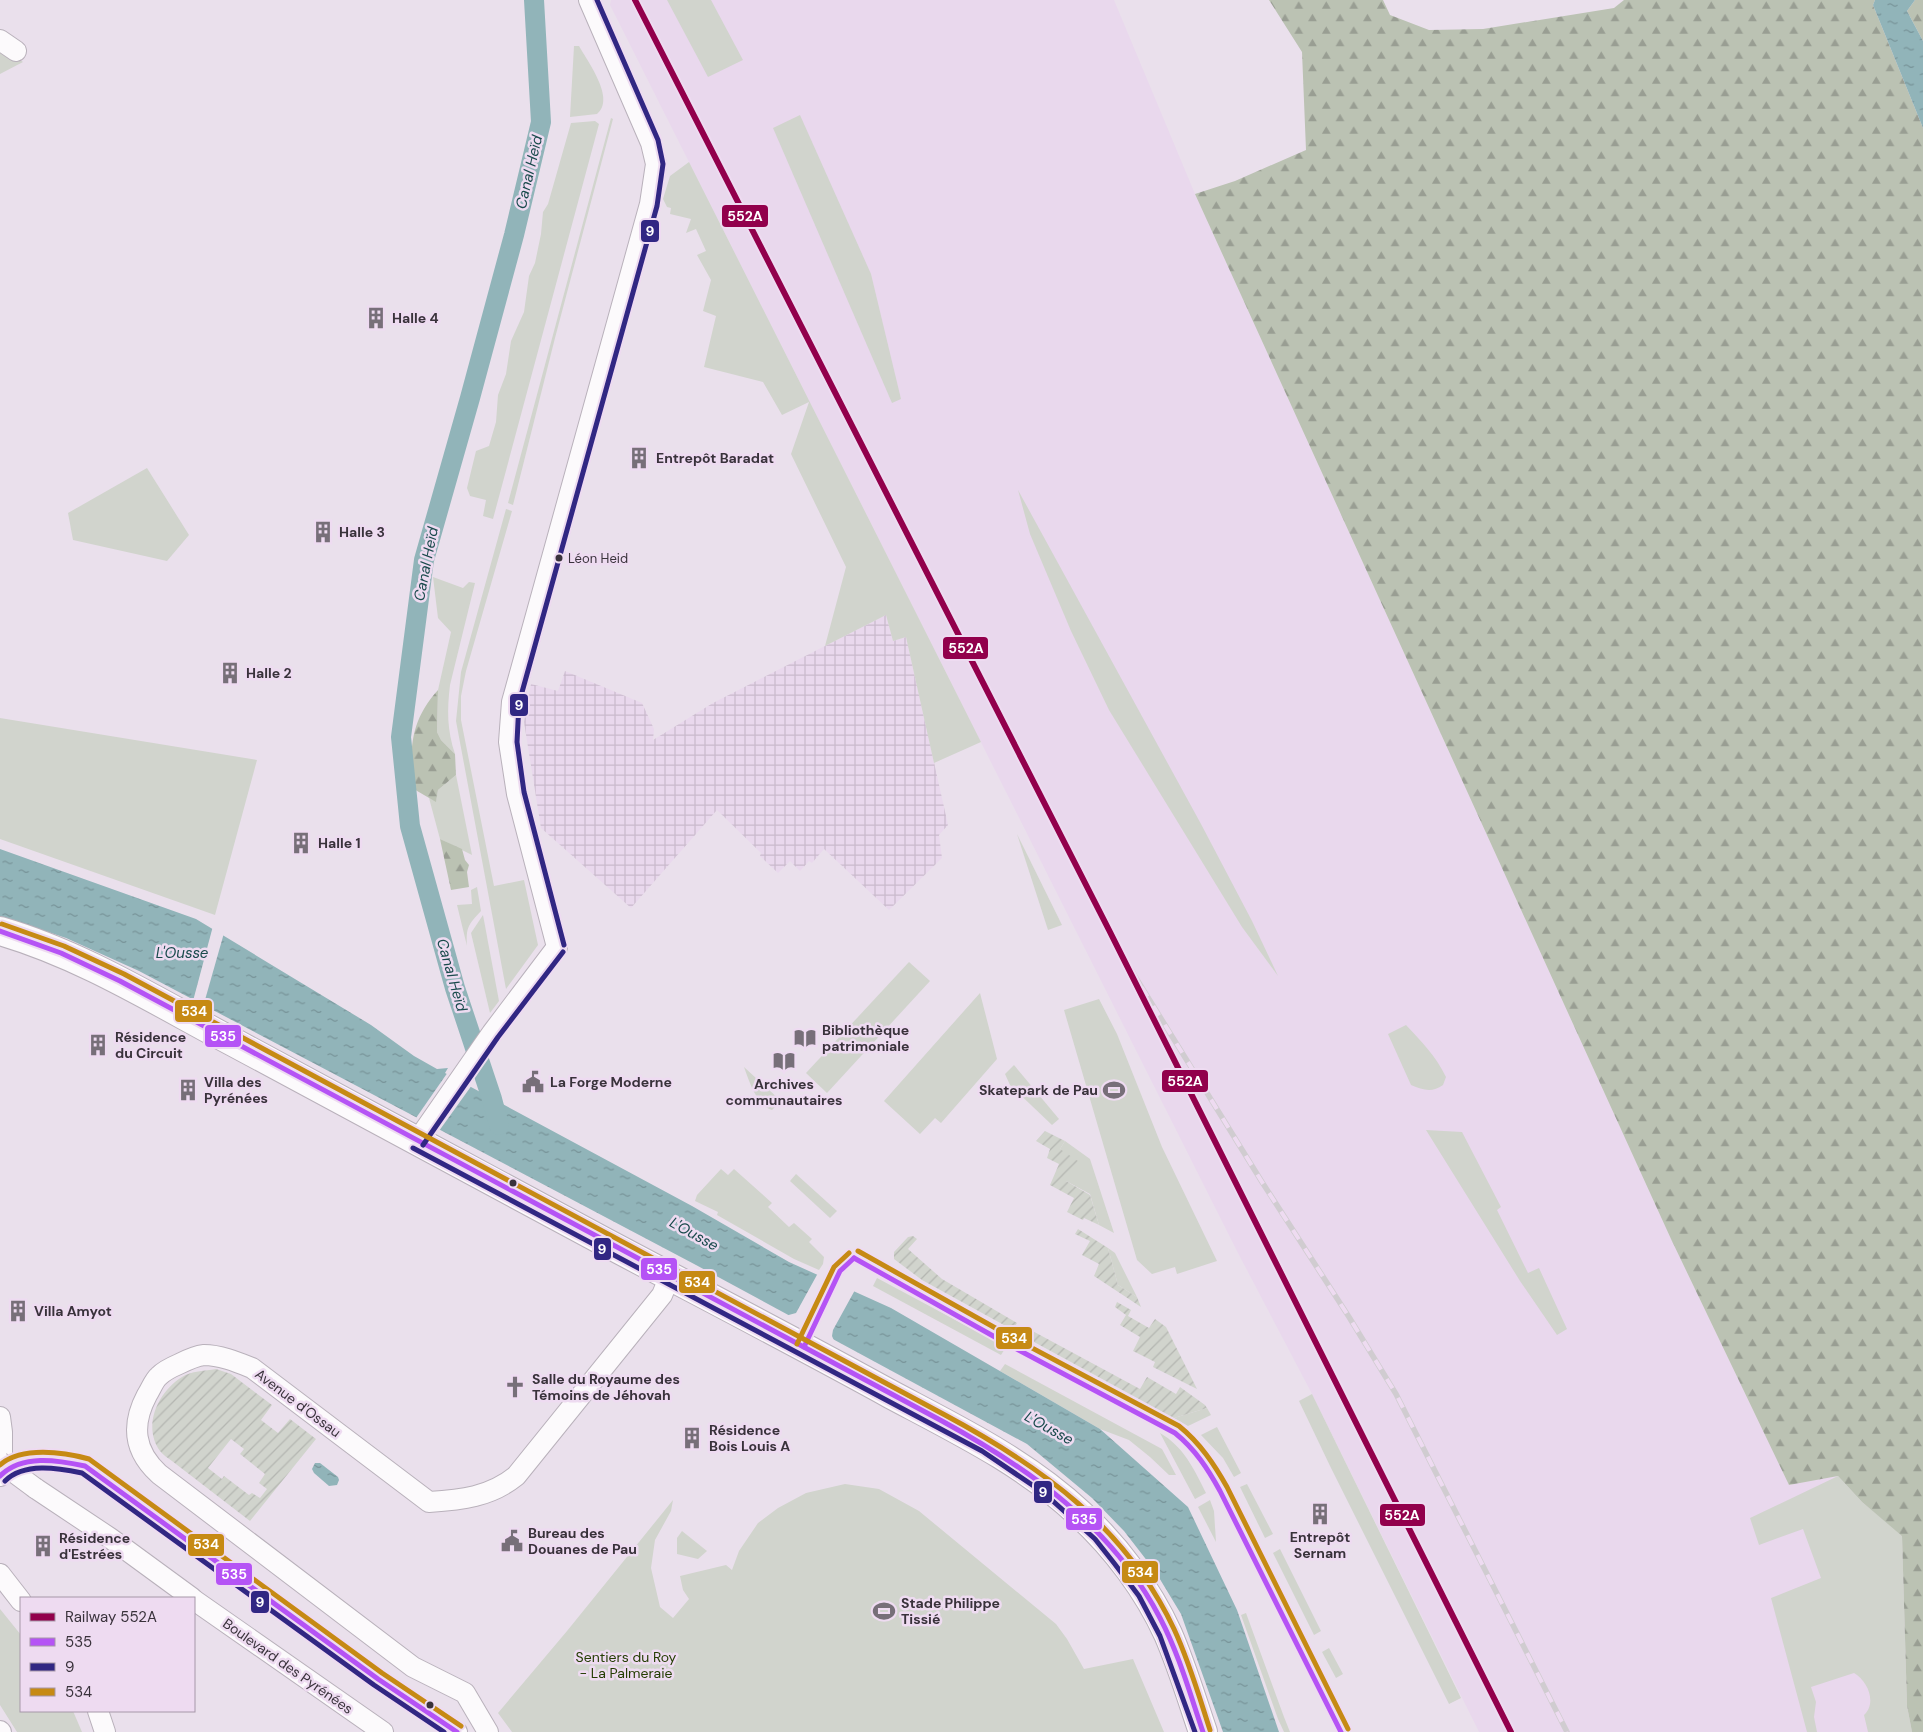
<svg xmlns="http://www.w3.org/2000/svg" width="1923" height="1732" font-family="'DM Sans',sans-serif">
<style>
.built{fill:#e9d8ed}
.industrial{fill:url(#industrial-grid)}
.green{fill:#d1d4cd}
.forest{fill:url(#forest-firs)}
.garden{fill:url(#garden-furrows);fill-rule:evenodd}
.water{fill:url(#water-ripples)}
.pier{fill:#eae0ec}
.lines{fill:none;stroke-linecap:round;stroke-linejoin:round}
.canal{stroke:#91b4b9;stroke-width:20}
.minor-casing{stroke:#b9b1bb;stroke-width:22}
.secondary-casing{stroke:#b9b1bb;stroke-width:30}
.minor{stroke:#fcfafc;stroke-width:20}
.secondary{stroke:#fcfafc;stroke-width:28}
.rail-casing{stroke:#d0ccd0;stroke-width:5.5}
.rail{stroke:#eedbf1;stroke-width:4;stroke-dasharray:11;stroke-linecap:butt}
.minor-bridge-casing{stroke:#b9b1bb;stroke-width:22;stroke-linecap:butt}
.minor-bridge{stroke:#fcfafc;stroke-width:20}
.bus-1-casing{stroke:#eedbf1;stroke-width:9}
.bus-2-casing{stroke:#eedbf1;stroke-width:9}
.bus-3-casing{stroke:#eedbf1;stroke-width:9}
.bus-1{stroke:#b553f5;stroke-width:5}
.bus-2{stroke:#312783;stroke-width:5}
.bus-3{stroke:#c68a14;stroke-width:5}
.rail-1-casing{stroke:#eedbf1;stroke-width:10}
.rail-1{stroke:#92004c;stroke-width:6}
.bus-dot{fill:#39323b;stroke:#eedbf1;stroke-width:2}
.labels{text-anchor:middle;stroke-width:5;stroke-linejoin:round;paint-order:stroke}
.bus-label{font-size:13px;fill:#39323b;stroke:#eedbf1;text-anchor:start}
.poi-label{font-size:14px;font-weight:bold;fill:#39323b;stroke:#eedbf1;text-anchor:start}
.street-label{font-size:14px;fill:#39323b;stroke:#eedbf1}
.park-label{font-size:14px;fill:#253e04;stroke:#eedbf1}
.water-label{font-size:15px;font-style:italic;fill:#194a4c;stroke:#eedbf1}
.line-badge{stroke:#eedbf1;stroke-width:2}
.badge-label{font-size:14px;text-anchor:middle;font-weight:bold;fill:#fff}
</style>
<defs>
<pattern id="industrial-grid" width="8" height="8" patternUnits="userSpaceOnUse" patternTransform="scale(1.25)"><rect width="8" height="8" fill="#e9d8ed"/><path d="M0 4h8M4 0v8" fill="none" stroke="#c9bacc"/></pattern>
<pattern id="forest-firs" width="22" height="20" patternUnits="userSpaceOnUse" patternTransform="scale(1.25)"><rect width="22" height="20" fill="#bbc2b3"/><path d="M5 1l3.5 6h-7zM16 11l3.5 6h-7z" fill="#999e93"/></pattern>
<pattern id="garden-furrows" width="10" height="10" patternUnits="userSpaceOnUse" patternTransform="scale(1.25)"><rect width="10" height="10" fill="#d1d4cd"/><path d="M-1 1l2-2M0 10L10 0M9 11l2-2" fill="none" stroke="#b4b6b1"/></pattern>
<pattern id="water-ripples" width="26" height="14" patternUnits="userSpaceOnUse" patternTransform="scale(1.25)"><rect width="26" height="14" fill="#91b4b9"/><path d="M2 4q2-2 4 0t4 0M15 11q2-2 4 0t4 0" fill="none" stroke="#779398"/></pattern>
</defs>
<rect width="100%" height="100%" fill="#eae0ec"/>
<polygon class="built" points="611,0 1114,0 1195,194 1671,1239 1789,1485 1838,1476 1907,1706 1912,1732 1479,1732 1312,1394 1238,1253 610,5"/>
<polygon class="industrial" points="886,615 893,641 906,637 948,825 939,835 942,858 889,910 824,849 812,863 809,861 800,871 790,861 778,873 760,856 761,853 717,810 631,908 541,828 524,722 531,684 558,691 565,671 642,703 654,729 653,740 713,703"/>
<g class="green">
<polygon points="667,0 711,0 743,60 708,77"/>
<polygon points="0,45 23,62 0,74"/>
<path d="M574 46H579C588 62 616 99 597 114L570 117Z"/>
<polygon points="800,115 871,274 901,399 892,403 773,128"/>
<polygon points="611,118 613,119 555,338 513,505 508,503"/>
<polygon points="595,121 599,124 493,519 483,516 486,500 470,496 467,488 476,451 489,446 496,422 498,395 506,374 511,341 524,312 529,276 535,263 541,234 543,212 548,204 571,123"/>
<polygon points="689,162 981,742 934,763 906,637 893,641 886,615 825,646 846,567 791,454 809,402 782,415 763,382 704,367 716,316 703,311 711,280 697,255 706,251 696,229 686,233 691,219 670,214 671,208 667,207 663,199 670,176"/>
<polygon points="147,468 189,535 167,561 73,540 68,513"/>
<polygon points="1018,490 1201,824 1252,921 1278,976 1242,927 1109,710 1071,631 1030,534"/>
<polygon points="506,509 512,511 466,671 461,696 461,720 494,886 524,880 538,945 506,989 456,721 461,672"/>
<path d="M433 577 463 588 469 582 475 583 450 685C447 710 447 730 455 754L441 740 437 732 438 690 451 632 438 618Z"/>
<polygon points="0,718 257,760 215,915 0,839"/>
<polygon points="456,775 472,855 440,839 429,798 436,801 438,790"/>
<polygon points="1017,834 1062,925 1048,930"/>
<path d="M477 887 481 911C468 925 466 927 467 946L457 905 472 904 471 890Z"/>
<polygon points="483,915 499,1001 490,1013 471,933"/>
<polygon points="909,962 930,981 827,1093 806,1073"/>
<polygon points="980,993 997,1059 941,1123 935,1118 920,1134 884,1101"/>
<polygon points="1099,999 1117,1034 1162,1147 1217,1261 1177,1274 1175,1267 1152,1274 1137,1260 1064,1010"/>
<path d="M1406 1025C1421 1041 1436 1056 1446 1077L1443 1085C1432 1093 1423 1090 1411 1085L1388 1034Z"/>
<polygon points="1014,1065 1059,1119 1052,1125 1010,1085 1005,1074"/>
<path d="M744 1067 781 1101 772 1110C757 1106 749 1081 744 1067Z"/>
<polygon points="1426,1130 1462,1132 1501,1207 1497,1210 1528,1273 1539,1268 1567,1329 1557,1335 1520,1281"/>
<polygon points="1065,1141 1090,1159 1114,1233 1099,1225 1090,1194 1066,1181 1060,1149"/>
<polygon points="721,1169 728,1175 734,1169 772,1203 768,1207 789,1227 794,1223 812,1239 809,1242 824,1257 823,1264 819,1270 794,1259 717,1215 718,1212 695,1201 697,1195"/>
<polygon points="796,1174 837,1211 830,1218 790,1181"/>
<polygon points="1108,1248 1115,1253 1137,1297 1118,1285"/>
<polygon points="877,1278 1006,1347 1001,1355 873,1286"/>
<polygon points="1005,1364 1162,1449 1176,1475 1169,1475 1150,1457 1129,1440 1100,1429 1000,1371"/>
<polygon points="1312,1394 1461,1698 1449,1704 1331,1468 1299,1401"/>
<polygon points="1207,1408 1211,1415 1188,1426 1174,1418"/>
<polygon points="1217,1427 1241,1473 1234,1477 1223,1458 1201,1435"/>
<path d="M1160 1433C1184 1447 1194 1469 1206 1493L1195 1499Z"/>
<path d="M1838 1476 1862 1502 1902 1535 1907 1706 1912 1732H1868L1864 1715C1877 1703 1868 1681 1854 1673L1811 1687 1816 1702 1814 1717 1817 1732H1807L1771 1598 1821 1578 1803 1529 1759 1545 1750 1518Z"/>
<polygon points="845,1484 879,1489 919,1511 1056,1624 1067,1639 1084,1669 1133,1659 1164,1732 512,1732 498,1713 567,1631 673,1500 671,1511 655,1540 651,1568 660,1607 673,1618 689,1599 683,1590 680,1576 726,1565 732,1570 739,1551 758,1523 778,1508 806,1493"/>
<polygon points="1247,1484 1273,1534 1265,1538 1240,1487"/>
<polygon points="1210,1500 1214,1511 1216,1542 1198,1507"/>
<polygon points="682,1531 707,1551 698,1559 677,1554 677,1538"/>
<polygon points="1280,1549 1321,1631 1314,1635 1273,1553"/>
<polygon points="0,1609 21,1635 21,1711 73,1711 82,1732 17,1732 0,1705"/>
<polygon points="1246,1613 1284,1717 1290,1732 1284,1732 1278,1719 1241,1615"/>
<polygon points="1329,1648 1343,1674 1336,1678 1322,1652"/>
</g>
<g class="forest">
<polygon points="1269,0 1383,0 1390,15 1429,30 1483,29 1614,8 1624,0 1875,0 1873,5 1923,128 1923,1732 1912,1732 1907,1706 1902,1536 1862,1502 1838,1476 1789,1485 1671,1239 1195,194 1235,181 1306,150 1302,52"/>
<polygon points="1915,0 1923,0 1923,41 1907,11"/>
<path d="M438 690 437 732 441 740 455 754 456 775 438 790 436 802 412 788C410 748 410 721 438 690Z"/>
<polygon points="440,839 462,849 465,860 469,865 467,872 469,887 451,890"/>
</g>
<g class="garden">
<polygon points="1045,1131 1065,1141 1060,1149 1078,1161 1066,1181 1090,1195 1099,1225 1084,1218 1083,1220 1067,1212 1074,1198 1050,1185 1059,1164 1047,1158 1050,1149 1036,1141"/>
<polygon points="1078,1229 1108,1248 1118,1285 1137,1297 1141,1307 1094,1276 1099,1264 1082,1255 1090,1241 1075,1234"/>
<polygon points="913,1236 917,1239 908,1249 942,1279 1017,1323 1013,1330 922,1280 894,1259 894,1252 908,1237"/>
<polygon points="1117,1302 1131,1310 1128,1316 1149,1328 1155,1319 1166,1327 1197,1389 1153,1367 1155,1362 1133,1351 1140,1337 1120,1325 1126,1315 1115,1307"/>
<polygon points="1027,1328 1140,1389 1147,1377 1176,1394 1180,1387 1205,1405 1207,1408 1174,1418 1023,1336"/>
<path d="M216 1369 231 1374 272 1405 261 1420 278 1433 290 1419 316 1439 250 1521 172 1461C168 1458 163 1455 160 1451 142 1426 158 1392 182 1377 191 1371 205 1371 216 1369ZM231 1439 244 1449 240 1454 265 1474 259 1483 267 1489 260 1498 252 1493 249 1495 224 1476 222 1479 208 1468Z"/>
</g>
<g class="water">
<polygon points="1875,0 1915,0 1907,11 1923,41 1923,128 1873,5"/>
<polygon points="0,849 196,919 371,1025 414,1056 437,1069 448,1068 445,1073 692,1206 789,1262 891,1308 1100,1429 1188,1507 1237,1610 1279,1732 1223,1732 1181,1614 1155,1571 1124,1531 1092,1498 1027,1444 696,1265 139,971 66,938 0,916"/>
<polygon points="315,1463 320,1463 338,1477 339,1480 337,1485 329,1486 314,1473 312,1469"/>
</g>
<g class="pier">
<polygon points="213,926 224,933 203,1007 193,1001"/>
<polygon points="448,1072 472,1085 439,1131 416,1118"/>
<polygon points="818,1273 855,1290 833,1330 832,1336 835,1343 785,1316 796,1313"/>
</g>
<g class="lines">
<polyline class="canal" points="499,1125 492,1099 455,988 410,826 401,737 424,560 470,398 514,235 541,122 534,0"/>
<g class="minor-casing">
<g id="minor">
<polyline points="0,40 16,51"/>
<polyline points="417,1141 492,1033 557,947 517,794 509,742 512,702 650,204 656,164 651,143 589,0"/>
<polyline points="0,1417 2,1432 2,1473"/>
<path d="M0 1476C14 1454 63 1461 85 1466L378 1679 457 1732"/>
<polyline points="35,1488 110,1538 192,1598"/>
<polyline points="0,1574 21,1601"/>
<polyline points="194,1600 383,1732"/>
<polyline points="98,1711 105,1732"/>
<polyline points="0,1731 1,1732"/>
<path d="M488 1732 465 1693 413 1667 159 1474C134 1451 131 1425 147 1395 151 1389 154 1380 159 1376 164 1371 172 1367 179 1364 187 1360 195 1356 204 1355 220 1355 237 1362 252 1368L429 1502C461 1500 490 1497 516 1476L662 1295 670 1276"/>
</g>
</g>
<g class="secondary-casing">
<path id="secondary" d="M0 931C83 955 159 1003 235 1043 358 1109 480 1175 603 1241 699 1292 796 1342 892 1395 958 1430 1026 1463 1080 1514 1116 1547 1148 1590 1168 1634 1182 1666 1192 1700 1203 1732"/>
</g>
<use href="#minor" class="minor"/>
<use href="#secondary" class="secondary"/>
<g class="rail-casing">
<polyline id="rail" points="1109,930 1136,978 1262,1182 1349,1317 1396,1394 1567,1732"/>
</g>
<use href="#rail" class="rail"/>
<g class="minor-bridge-casing">
<polyline id="minor-bridge" points="0,1462 35,1488"/>
</g>
<use href="#minor-bridge" class="minor-bridge"/>
<g class="bus-1-casing">
<g id="bus-1">
<path d="M0 931 61 953 120 981 942 1421C1030 1469 1113 1527 1160 1618 1179 1654 1190 1694 1203 1732"/>
<path d="M854 1258 1011 1346 1175 1433C1195 1449 1208 1469 1220 1491L1341 1732"/>
<polyline points="804,1347 840,1271 854,1258"/>
<path d="M0 1476C22 1454 57 1460 85 1466L378 1679 457 1732"/>
</g>
</g>
<g class="bus-2-casing">
<g id="bus-2">
<polyline points="564,945 524,792 517,742 519,703 657,206 663,164 658,140 597,0"/>
<polyline points="423,1145 498,1037 563,952"/>
<polyline points="413,1148 982,1451 1044,1493 1095,1539 1114,1563 1139,1596 1160,1636 1195,1732"/>
<path d="M5 1481C24 1462 58 1468 82 1473L374 1685 444 1732"/>
</g>
</g>
<g class="bus-3-casing">
<g id="bus-3">
<path d="M2 924 64 946 124 974 945 1415C1042 1467 1126 1527 1174 1629 1189 1661 1199 1696 1210 1730"/>
<path d="M858 1251 1015 1339 1179 1426C1200 1443 1214 1464 1227 1487L1348 1729"/>
<polyline points="797,1344 834,1267 849,1253"/>
<path d="M0 1465C21 1446 64 1452 89 1459L382 1673 461 1726"/>
</g>
</g>
<use href="#bus-1" class="bus-1"/>
<use href="#bus-2" class="bus-2"/>
<use href="#bus-3" class="bus-3"/>
<g class="rail-1-casing">
<polyline id="rail-1" points="635,0 1109,930 1511,1732"/>
</g>
<use href="#rail-1" class="rail-1"/>
</g>
<defs>
<g id="building-bare" transform="scale(1.725)"><path d="M-4-6H4V6H1V3H-1V6H-4ZM-2.5-4.3h1.7v1.8h-1.7ZM.8-4.3h1.7v1.8H.8ZM-2.5-1h1.7V.8h-1.7ZM.8-1h1.7V.8H.8Z" fill="#776f79" stroke="#eedbf1" stroke-width="2.5" paint-order="stroke"/></g>
<g id="library-bare" transform="scale(1.725)"><path d="M-6-4Q-3-5.5-.7-3.5V5Q-3 3-6 4ZM6-4Q3-5.5 .7-3.5V5Q3 3 6 4Z" fill="#776f79" stroke="#eedbf1" stroke-width="2.5" paint-order="stroke"/></g>
<g id="civic-bare" transform="scale(1.725)"><path d="M-.6-6.5H3V-4.5H.6V-3L4-1V1h2V6H-6V1h2V-1L-.6-3ZM-1.2 2.5V6h2.4V2.5Z" fill="#776f79" stroke="#eedbf1" stroke-width="2.5" paint-order="stroke"/></g>
<g id="stadium-bare" transform="scale(1.725)"><path d="M0-5a6.5 5 0 1 0 0 10a6.5 5 0 1 0 0-10ZM-3.5-1.8h7v3.6h-7Z" fill="#776f79" stroke="#eedbf1" stroke-width="2.5" paint-order="stroke"/></g>
<g id="church-bare" transform="scale(1.725)"><path d="M-1.2-6h2.4v3.5h3.3v2.4h-3.3V6h-2.4V-.1h-3.3v-2.4h3.3Z" fill="#776f79" stroke="#eedbf1" stroke-width="2.5" paint-order="stroke"/></g>
</defs>
<g fill-rule="evenodd">
<use href="#building-bare" x="376" y="318"/>
<use href="#building-bare" x="639" y="458"/>
<use href="#building-bare" x="323" y="532"/>
<use href="#building-bare" x="230" y="673"/>
<use href="#building-bare" x="301" y="843"/>
<use href="#library-bare" x="805" y="1038"/>
<use href="#building-bare" x="98" y="1045"/>
<use href="#library-bare" x="784" y="1061"/>
<use href="#civic-bare" x="533" y="1082"/>
<use href="#building-bare" x="188" y="1090"/>
<use href="#stadium-bare" x="1114" y="1090"/>
<use href="#building-bare" x="18" y="1311"/>
<use href="#church-bare" x="515" y="1387"/>
<use href="#building-bare" x="692" y="1438"/>
<use href="#building-bare" x="1320" y="1514"/>
<use href="#civic-bare" x="512" y="1541"/>
<use href="#building-bare" x="43" y="1546"/>
<use href="#stadium-bare" x="884" y="1611"/>
</g>
<g class="bus-dot">
<circle cx="559" cy="558" r="4.5"/>
<circle cx="513" cy="1183" r="4.5"/>
<circle cx="430" cy="1705" r="4.5"/>
</g>
<g class="labels">
<g class="bus-label">
<text x="568" y="563">Léon Heid</text>
</g>
<g class="poi-label">
<text x="392" y="323">Halle 4</text>
<text x="656" y="463">Entrepôt Baradat</text>
<text x="339" y="537">Halle 3</text>
<text x="246" y="678">Halle 2</text>
<text x="318" y="848">Halle 1</text>
<text x="822" y="1035">Bibliothèque<tspan x="822" dy="16">patrimoniale</tspan></text>
<text x="115" y="1042">Résidence<tspan x="115" dy="16">du Circuit</tspan></text>
<text x="204" y="1087">Villa des<tspan x="204" dy="16">Pyrénées</tspan></text>
<text x="550" y="1087">La Forge Moderne</text>
<text x="784" y="1089" text-anchor="middle">Archives<tspan x="784" dy="16">communautaires</tspan></text>
<text x="1098" y="1095" text-anchor="end">Skatepark de Pau</text>
<text x="34" y="1316">Villa Amyot</text>
<text x="532" y="1384">Salle du Royaume des<tspan x="532" dy="16">Témoins de Jéhovah</tspan></text>
<text x="709" y="1435">Résidence<tspan x="709" dy="16">Bois Louis A</tspan></text>
<text x="528" y="1538">Bureau des<tspan x="528" dy="16">Douanes de Pau</tspan></text>
<text x="1320" y="1542" text-anchor="middle">Entrepôt<tspan x="1320" dy="16">Sernam</tspan></text>
<text x="59" y="1543">Résidence<tspan x="59" dy="16">d'Estrées</tspan></text>
<text x="901" y="1608">Stade Philippe<tspan x="901" dy="16">Tissié</tspan></text>
</g>
<g class="street-label">
<text transform="translate(298 1403) rotate(37)" y="5">Avenue d'Ossau</text>
<text transform="translate(288 1666) rotate(35)" y="5">Boulevard des Pyrénées</text>
</g>
<g class="park-label">
<text x="626" y="1662">Sentiers du Roy<tspan x="626" dy="16">- La Palmeraie</tspan></text>
</g>
<g class="water-label">
<text transform="translate(529 172) rotate(-77)" y="5">Canal Heïd</text>
<text transform="translate(426 564) rotate(-79)" y="5">Canal Heïd</text>
<text x="182" y="958">L'Ousse</text>
<text transform="translate(452 975) rotate(74)" y="5">Canal Heïd</text>
<text transform="translate(694 1234) rotate(29)" y="5">L'Ousse</text>
<text transform="translate(1049 1428) rotate(29)" y="5">L'Ousse</text>
</g>
</g>
<g class="line-badge">
<rect x="721" y="204" width="48" height="24" rx="5" fill="#92004c"/>
<rect x="640" y="219" width="20" height="24" rx="5" fill="#312783"/>
<rect x="942" y="636" width="47" height="24" rx="5" fill="#92004c"/>
<rect x="509" y="693" width="20" height="24" rx="5" fill="#312783"/>
<rect x="174" y="999" width="39" height="24" rx="5" fill="#c68a14"/>
<rect x="204" y="1024" width="38" height="24" rx="5" fill="#b553f5"/>
<rect x="1161" y="1069" width="48" height="24" rx="5" fill="#92004c"/>
<rect x="593" y="1237" width="19" height="24" rx="5" fill="#312783"/>
<rect x="640" y="1257" width="38" height="24" rx="5" fill="#b553f5"/>
<rect x="678" y="1270" width="38" height="24" rx="5" fill="#c68a14"/>
<rect x="995" y="1326" width="38" height="24" rx="5" fill="#c68a14"/>
<rect x="1033" y="1480" width="20" height="24" rx="5" fill="#312783"/>
<rect x="1379" y="1503" width="47" height="24" rx="5" fill="#92004c"/>
<rect x="1065" y="1507" width="38" height="24" rx="5" fill="#b553f5"/>
<rect x="187" y="1533" width="38" height="24" rx="5" fill="#c68a14"/>
<rect x="1121" y="1560" width="38" height="24" rx="5" fill="#c68a14"/>
<rect x="215" y="1562" width="38" height="24" rx="5" fill="#b553f5"/>
<rect x="250" y="1590" width="20" height="24" rx="5" fill="#312783"/>
</g>
<g class="badge-label">
<text x="745" y="221">552A</text>
<text x="650" y="236">9</text>
<text x="966" y="653">552A</text>
<text x="519" y="710">9</text>
<text x="194" y="1016">534</text>
<text x="223" y="1041">535</text>
<text x="1185" y="1086">552A</text>
<text x="602" y="1254">9</text>
<text x="659" y="1274">535</text>
<text x="697" y="1287">534</text>
<text x="1014" y="1343">534</text>
<text x="1043" y="1497">9</text>
<text x="1402" y="1520">552A</text>
<text x="1084" y="1524">535</text>
<text x="206" y="1549">534</text>
<text x="1140" y="1577">534</text>
<text x="234" y="1579">535</text>
<text x="260" y="1607">9</text>
</g>
<rect x="20" y="1597" width="175" height="115" fill="#eedbf1" stroke="#a697a8"/>
<rect x="30" y="1613" width="25" height="8" fill="#92004c" stroke="#a697a8"/>
<text x="65" y="1622" font-size="15" fill="#39323b">Railway 552A</text>
<rect x="30" y="1638" width="25" height="8" fill="#b553f5" stroke="#a697a8"/>
<text x="65" y="1647" font-size="15" fill="#39323b">535</text>
<rect x="30" y="1663" width="25" height="8" fill="#312783" stroke="#a697a8"/>
<text x="65" y="1672" font-size="15" fill="#39323b">9</text>
<rect x="30" y="1688" width="25" height="8" fill="#c68a14" stroke="#a697a8"/>
<text x="65" y="1697" font-size="15" fill="#39323b">534</text>
</svg>
